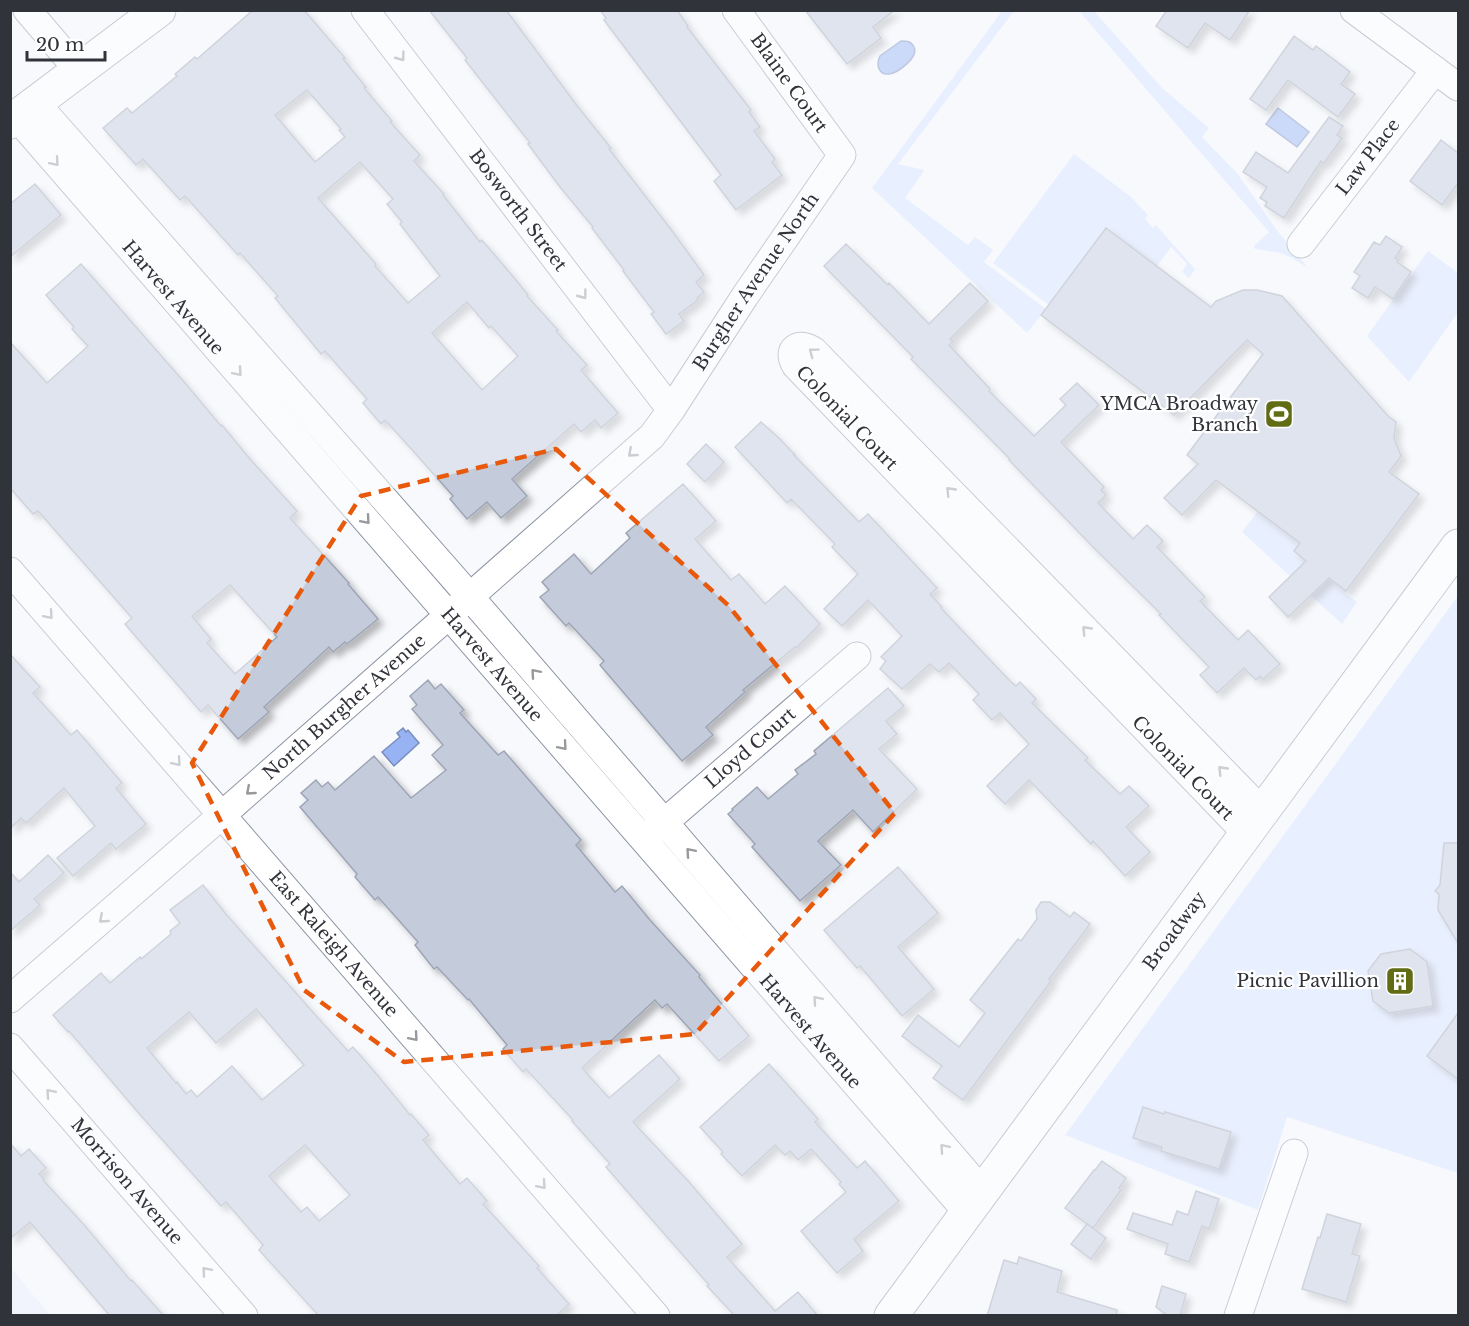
<svg xmlns="http://www.w3.org/2000/svg" width="1469" height="1326" font-family="'Libre Baskerville',serif">
<style>
.built{fill:#e8eefc}
.green{fill:#d5e2fe}
.water{fill:#98b3f3;stroke:#798dbc;stroke-width:1.5}
.building{fill:#c4cbdb;stroke:#9ea5b5;stroke-width:1.5;fill-rule:evenodd;filter:url(#shadow)}
.lines{fill:none;stroke-linecap:round;stroke-linejoin:round}
.street-casing{stroke:#8d94a3;stroke-width:29}
.secondary-casing{stroke:#8d94a3;stroke-width:35}
.street{stroke:#fff;stroke-width:27}
.secondary{stroke:#fff;stroke-width:33}
.oneway{stroke:#98999c}
.marked{fill:none;stroke:#e8590c;stroke-width:4.5;stroke-dasharray:12 8;stroke-linejoin:round}
.labels{text-anchor:middle;stroke-width:4.5;stroke-linejoin:round;paint-order:stroke}
.street-label{font-size:18px;fill:#31333a;stroke:#fff}
.poi-label{font-size:18px;fill:#31333a;stroke:#fff;text-anchor:end}
</style>
<defs>
<filter id="shadow"><feDropShadow dx="5.5" dy="5.5" stdDeviation="3" flood-color="#0004"/></filter>
</defs>
<rect width="100%" height="100%" fill="#f8f9fd"/>
<polygon class="built" points="11,1268 50,1315 11,1315"/>
<g class="green">
<polygon points="1002,11 1014,11 898,164 924,170 922,174 905,198 968,245 975,237 993,250 984,262 1046,309 1027,333 872,188"/>
<polygon points="1079,11 1094,11 1162,88 1209,128 1202,137 1237,173 1276,229 1308,268 1290,257 1281,253 1255,249 1254,246 1269,232"/>
<polygon points="1074,154 1130,196 1148,215 1145,219 1153,228 1156,225 1195,269 1189,278 1182,272 1187,264 1171,247 1157,266 1106,228 1049,305 993,263"/>
<polygon points="1428,251 1458,273 1458,312 1409,382 1367,336"/>
<polygon points="1258,511 1300,543 1294,551 1346,591 1345,593 1357,602 1342,624 1242,532"/>
<polygon points="1458,596 1458,1173 1287,1117 1258,1210 1065,1135"/>
</g>
<g class="water">
<path d="M901 41C907 41 911 41 914 47 919 57 898 73 889 74 878 75 876 64 880 56Z"/>
<polygon points="1278,108 1309,132 1297,147 1266,124"/>
<polygon points="403,728 406,732 408,730 419,743 394,766 382,752 400,737 397,733"/>
</g>
<g class="building">
<path d="M253 10H304L345 58 343 59 366 87 364 88 392 121 390 122 420 155 414 161 444 194 443 195 480 242 482 240 511 274 528 295 527 296 558 330 556 331 587 365 581 370 618 413 601 428 595 420 581 432 574 424 512 479 527 496 501 518 487 502 467 519 450 499 453 496 415 453 385 420 381 424 363 403 367 399 325 351 321 354 275 298 278 296 240 253 238 255 185 196 180 200 143 159 136 165 103 128 127 108 132 113 177 76 175 74 195 57 197 59ZM307 90 341 129 339 130 345 137 315 162 275 115ZM360 162 393 199 387 204 402 222 400 224 440 276 408 303 375 266 376 264 318 198ZM467 302 489 328 491 326 518 356 482 390 432 333Z"/>
<polygon points="429,10 506,10 578,107 611,148 609,149 673,232 704,275 696,282 704,292 697,298 698,300 679,314 684,321 666,334 651,314 654,312 623,271 624,270 592,228 593,227 560,187 528,144 530,143 465,60 467,58"/>
<polygon points="600,10 677,10 688,26 687,27 751,110 749,112 760,127 754,131 775,159 772,162 782,175 736,210 714,181 721,175 604,20 606,18"/>
<polygon points="805,10 895,10 873,27 881,38 847,64"/>
<polygon points="1167,10 1250,10 1230,40 1205,23 1188,48 1156,26"/>
<polygon points="1294,36 1313,50 1316,46 1350,72 1341,84 1355,94 1338,117 1288,80 1266,110 1250,99"/>
<polygon points="1329,117 1343,126 1337,135 1342,138 1324,163 1321,161 1284,218 1265,206 1267,202 1260,198 1267,187 1243,172 1256,152 1288,173"/>
<polygon points="1441,140 1458,153 1458,183 1442,205 1410,181"/>
<polygon points="35,184 61,215 10,257 10,204"/>
<polygon points="1106,228 1211,307 1216,301 1243,290 1257,290 1282,296 1388,416 1396,422 1394,438 1401,456 1389,472 1419,494 1346,591 1329,578 1288,617 1269,597 1306,561 1294,551 1300,543 1216,480 1182,515 1164,498 1198,464 1187,455 1263,354 1247,340 1174,415 1041,315"/>
<polygon points="1386,236 1402,247 1395,258 1398,260 1397,262 1411,272 1393,299 1375,287 1368,298 1352,288 1360,276 1354,272 1374,242 1380,245"/>
<polygon points="846,244 888,285 889,283 929,324 970,283 988,301 950,339 953,342 949,345 990,389 989,391 1034,436 1066,405 1060,399 1077,383 1099,405 1061,442 1104,487 1101,490 1106,495 1098,503 1133,539 1147,525 1163,541 1157,547 1205,597 1200,601 1238,640 1248,630 1280,664 1263,679 1260,676 1256,680 1244,668 1217,693 1200,675 1209,667 1159,615 1161,614 1093,547 1009,460 1010,459 911,359 913,357 824,266"/>
<path d="M81 264 185 383 221 426 222 425 250 459 297 511 290 518 349 583 348 584 378 619 347 644 345 642 333 652 329 647 264 707 269 712 238 739 208 705 201 712 125 624 132 618 38 511 33 514 10 488V342L47 383 88 346 72 329 74 327 46 295ZM230 585 277 637 235 674 207 643 211 639 192 616Z"/>
<polygon points="761,422 780,439 795,455 794,455 859,522 868,514 937,588 930,594 942,607 941,608 1008,679 1016,686 1020,682 1036,699 1032,703 1088,758 1085,760 1120,794 1129,786 1149,806 1126,827 1150,852 1125,876 1093,841 1091,844 1029,780 1005,804 987,786 1029,744 1000,713 992,720 973,700 979,694 949,663 939,672 930,664 902,689 880,669 886,661 881,657 902,636 868,600 842,626 824,609 858,574 832,547 835,544 791,499 787,503 735,447"/>
<polygon points="706,444 724,462 705,482 687,464"/>
<polygon points="683,484 716,521 695,539 731,580 739,574 765,604 785,586 820,624 796,648 795,647 743,690 745,692 706,727 713,735 682,761 600,665 604,661 569,623 566,626 540,597 549,590 542,582 574,554 591,574 630,538 626,533"/>
<polygon points="10,654 40,687 33,693 71,735 77,730 122,783 116,788 146,824 116,849 111,843 73,876 57,858 95,826 64,788 26,823 21,818 10,829"/>
<polygon points="428,680 435,689 441,684 464,710 460,713 498,755 504,751 581,840 576,845 615,892 622,886 650,920 700,975 699,977 749,1036 719,1061 667,1004 662,1008 655,1000 582,1068 609,1098 659,1055 680,1079 633,1122 689,1182 742,1244 727,1257 775,1311 798,1292 818,1316 735,1316 707,1286 709,1285 606,1167 610,1164 572,1121 573,1120 526,1069 523,1072 503,1049 507,1045 469,999 468,1000 437,967 434,969 415,945 418,942 378,897 375,900 355,877 357,874 300,807 308,800 301,793 316,780 322,787 328,782 335,790 374,756 411,798 446,770 432,755 443,745 412,709 417,705 410,696"/>
<polygon points="888,688 904,706 886,721 897,734 879,749 917,789 873,832 853,810 818,841 841,865 800,901 752,847 755,844 728,814 733,810 732,809 757,787 768,799 798,774 795,770 816,754 814,751"/>
<polygon points="1444,843 1458,843 1458,943 1438,910 1439,894 1435,891 1440,885"/>
<polygon points="48,855 64,873 34,899 40,905 10,931 10,872 19,882"/>
<polygon points="898,867 938,913 898,947 934,989 902,1016 860,966 857,968 824,930"/>
<path d="M203 885 225 913 319 1019 348 1051 353 1047 374 1071 410 1115 411 1114 429 1135 423 1140 460 1184 467 1178 487 1201 483 1204 539 1266 537 1268 569 1304 556 1316H319L259 1250 263 1245 226 1202 221 1206 136 1110 69 1031 68 1032 53 1015 101 973 110 983 140 957 141 959 171 934 170 931 180 923 170 910ZM256 1009 304 1065 262 1100 232 1066 197 1097 191 1090 186 1094 177 1082 176 1083 147 1048 189 1012 216 1043ZM305 1145 350 1195 319 1221 307 1207 301 1212 269 1176Z"/>
<polygon points="1041,902 1050,902 1070,917 1074,912 1090,924 1049,979 1051,981 963,1100 933,1078 942,1066 902,1036 918,1015 959,1047 985,1013 970,1000 1018,939 1021,941 1037,919 1036,910"/>
<polygon points="1410,949 1427,962 1433,1006 1389,1013 1373,1001 1368,971 1381,954"/>
<polygon points="1458,1013 1458,1079 1427,1056"/>
<polygon points="769,1064 818,1119 815,1122 857,1168 865,1161 899,1201 854,1239 863,1251 837,1273 801,1231 846,1192 839,1184 841,1182 811,1149 798,1160 790,1151 785,1155 775,1145 742,1176 721,1154 723,1152 700,1127"/>
<polygon points="1143,1107 1164,1114 1165,1112 1231,1132 1219,1169 1161,1151 1162,1147 1133,1138"/>
<polygon points="10,1143 21,1156 29,1149 46,1168 39,1174 44,1179 43,1180 86,1227 131,1281 132,1280 164,1316 110,1316 30,1222 10,1239"/>
<polygon points="1102,1161 1126,1178 1119,1188 1121,1190 1093,1228 1065,1208 1094,1170 1095,1170"/>
<polygon points="1196,1191 1219,1199 1209,1229 1202,1226 1189,1262 1165,1254 1168,1244 1127,1229 1133,1213 1172,1225 1177,1211 1188,1215"/>
<polygon points="1327,1214 1361,1224 1352,1254 1360,1256 1346,1302 1302,1289 1318,1237 1320,1238"/>
<polygon points="1087,1224 1106,1238 1091,1259 1071,1244"/>
<polygon points="1019,1257 1062,1271 1057,1292 1117,1310 1116,1316 987,1316 1004,1260 1017,1264"/>
<polygon points="1162,1286 1186,1294 1180,1316 1168,1316 1156,1307"/>
</g>
<g class="lines">
<g class="street-casing">
<g id="street">
<polyline points="27,10 79,71"/>
<path id="s1" d="M365 10 671 410"/>
<polyline points="1354,10 1458,87"/>
<polyline points="36,103 452,576 983,1192"/>
<path id="s2" d="M17 118 967 1212"/>
<path id="s3" d="M1301 244 1435 70"/>
<path id="s4" d="M10 571 656 1316"/>
<path id="s5" d="M652 833 857 656"/>
<path d="M1247 834 796 366C785 349 799 340 814 351L1263 812"/>
<path id="s6" d="M10 999 222 815 652 436 671 410 745 296 842 155 736 10"/>
<path id="s7" d="M10 1047 244 1316"/>
<polyline points="1238,1316 1294,1153"/>
</g>
</g>
<g class="secondary-casing">
<g id="secondary">
<polyline points="10,122 159,10"/>
<path id="s8" d="M891 1316 1458 546"/>
</g>
</g>
<use href="#street" class="street"/>
<use href="#secondary" class="secondary"/>
</g>
<defs><path id="oneway-chevron" d="M-2-3.5L2.5 0L-2 3.5" fill="none" stroke-width="1.6" stroke-linecap="round" stroke-linejoin="round" transform="scale(1.5)"/></defs>
<g class="oneway">
<use href="#oneway-chevron" transform="translate(401 57) rotate(53)"/>
<use href="#oneway-chevron" transform="translate(55 162) rotate(49)"/>
<use href="#oneway-chevron" transform="translate(583 295) rotate(53)"/>
<use href="#oneway-chevron" transform="translate(813 352) rotate(-143)"/>
<use href="#oneway-chevron" transform="translate(238 372) rotate(49)"/>
<use href="#oneway-chevron" transform="translate(632 453) rotate(139)"/>
<use href="#oneway-chevron" transform="translate(950 491) rotate(-134)"/>
<use href="#oneway-chevron" transform="translate(366 520) rotate(49)"/>
<use href="#oneway-chevron" transform="translate(49 615) rotate(49)"/>
<use href="#oneway-chevron" transform="translate(1086 630) rotate(-134)"/>
<use href="#oneway-chevron" transform="translate(535 673) rotate(-131)"/>
<use href="#oneway-chevron" transform="translate(563 746) rotate(49)"/>
<use href="#oneway-chevron" transform="translate(177 762) rotate(49)"/>
<use href="#oneway-chevron" transform="translate(1222 770) rotate(-134)"/>
<use href="#oneway-chevron" transform="translate(250 791) rotate(139)"/>
<use href="#oneway-chevron" transform="translate(690 852) rotate(-131)"/>
<use href="#oneway-chevron" transform="translate(103 919) rotate(139)"/>
<use href="#oneway-chevron" transform="translate(817 1000) rotate(-131)"/>
<use href="#oneway-chevron" transform="translate(414 1037) rotate(49)"/>
<use href="#oneway-chevron" transform="translate(50 1093) rotate(-131)"/>
<use href="#oneway-chevron" transform="translate(944 1148) rotate(-131)"/>
<use href="#oneway-chevron" transform="translate(542 1185) rotate(49)"/>
<use href="#oneway-chevron" transform="translate(206 1271) rotate(-131)"/>
</g>
<path d="M0 0H1469V1326H0ZM556 449 728 605 895 813 695 1034 404 1062 304 990 192 763 361 496Z" fill="#f8f9fd" fill-opacity=".55" fill-rule="evenodd"/>
<path class="marked" d="M556 449 728 605 895 813 695 1034 404 1062 304 990 192 763 361 496Z"/>
<defs>
<g id="stadium-square" transform="scale(1.5)"><rect x="-9" y="-9" width="18" height="18" rx="4" fill="#616c14" stroke="#fff"/><path d="M0-5a6.5 5 0 1 0 0 10a6.5 5 0 1 0 0-10ZM-3.5-1.8h7v3.6h-7Z" fill="#fff"/></g>
<g id="building-square" transform="scale(1.5)"><rect x="-9" y="-9" width="18" height="18" rx="4" fill="#616c14" stroke="#fff"/><path d="M-4-6H4V6H1V3H-1V6H-4ZM-2.5-4.3h1.7v1.8h-1.7ZM.8-4.3h1.7v1.8H.8ZM-2.5-1h1.7V.8h-1.7ZM.8-1h1.7V.8H.8Z" fill="#fff"/></g>
</defs>
<g fill-rule="evenodd">
<use href="#stadium-square" x="1279" y="414"/>
<use href="#building-square" x="1400" y="981"/>
</g>
<g class="labels">
<g class="street-label">
<text transform="translate(789 83) rotate(54)" y="6">Blaine Court</text>
<text dy="6" stroke="none"><textPath href="#s3" startOffset="110">Law Place</textPath></text>
<text dy="6" stroke="none"><textPath href="#s1" startOffset="252">Bosworth Street</textPath></text>
<text dy="6" stroke="none"><textPath href="#s6" startOffset="1040">Burgher Avenue North</textPath></text>
<text dy="6" stroke="none"><textPath href="#s2" startOffset="238">Harvest Avenue</textPath></text>
<text transform="translate(847 418) rotate(46)" y="6">Colonial Court</text>
<text dy="6" stroke="none"><textPath href="#s2" startOffset="724">Harvest Avenue</textPath></text>
<text dy="6" stroke="none"><textPath href="#s6" startOffset="444">North Burgher Avenue</textPath></text>
<text dy="6" stroke="none"><textPath href="#s5" startOffset="130">Lloyd Court</textPath></text>
<text transform="translate(1183 768) rotate(46)" y="6">Colonial Court</text>
<text dy="6" stroke="none"><textPath href="#s8" startOffset="478">Broadway</textPath></text>
<text dy="6" stroke="none"><textPath href="#s4" startOffset="494">East Raleigh Avenue</textPath></text>
<text dy="6" stroke="none"><textPath href="#s2" startOffset="1210">Harvest Avenue</textPath></text>
<text dy="6" stroke="none"><textPath href="#s7" startOffset="178">Morrison Avenue</textPath></text>
</g>
<g class="poi-label">
<text x="1258" y="410">YMCA Broadway<tspan x="1258" dy="21">Branch</tspan></text>
<text x="1379" y="987">Picnic Pavillion</text>
</g>
</g>
<rect width="1469" height="1326" fill="none" stroke="#31333a" stroke-width="24"/>
<path d="M27 51v9h78v-9" fill="none" stroke="#31333a" stroke-width="3"/>
<text x="36" y="51" font-size="18" fill="#31333a" stroke="#ffffff" stroke-width="4.5" paint-order="stroke">20 m</text>
</svg>
